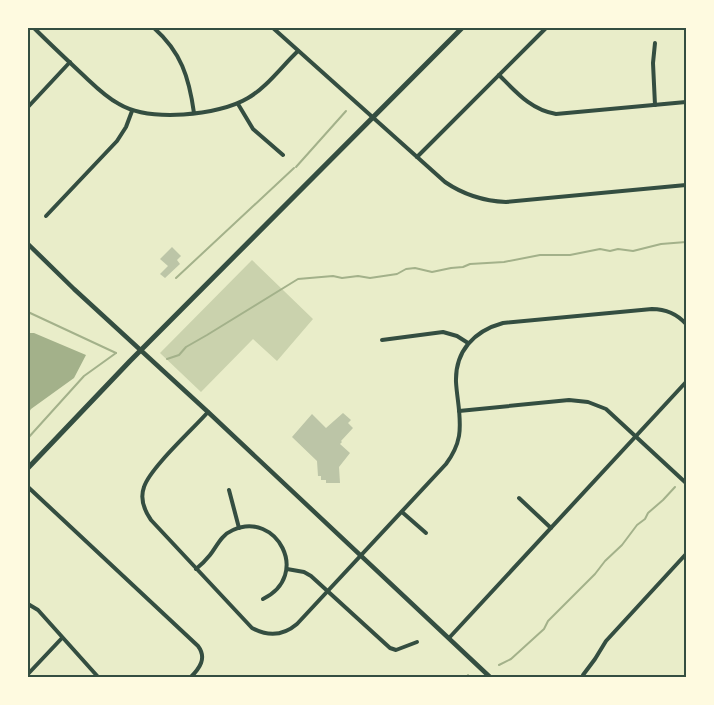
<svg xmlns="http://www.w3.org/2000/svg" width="714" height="705" font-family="'Exo 2',sans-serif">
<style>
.green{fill:#cad2ad}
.water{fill:#a3b18a}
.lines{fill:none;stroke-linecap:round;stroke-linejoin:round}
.stream{stroke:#a3b18a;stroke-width:2}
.building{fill:#bcc5a7}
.minor{stroke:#344e41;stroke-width:4}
.tertiary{stroke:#344e41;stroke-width:4.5}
.secondary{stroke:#344e41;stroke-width:5}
.neatline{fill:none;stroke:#344e41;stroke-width:2}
</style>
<rect width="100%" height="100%" fill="#e9edc9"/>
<polygon class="green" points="252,260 313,319 277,361 253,339 201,392 160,353"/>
<polygon class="water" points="28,333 34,333 86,355 74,378 31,409 28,414"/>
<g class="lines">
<g class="stream">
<polyline points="296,167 346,111"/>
<polyline points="176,278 294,168"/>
<polyline points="28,312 116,353"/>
<polyline points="167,359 179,355 186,347 207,335 298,279 333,276 342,278 358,276 370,278 397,274 406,269 415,268 432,272 451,268 463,267 470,264 504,262 540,255 570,255 600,249 610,251 618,249 633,251 661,244 686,242"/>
<polyline points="28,438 84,376 116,353"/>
<polyline points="499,665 511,659 544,629 548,621 595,574 605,561 622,545 637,525 645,519 648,513 663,500 675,487"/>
<polyline points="467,678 468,675"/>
</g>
</g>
<g class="building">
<polygon points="172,247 181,256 177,260 180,264 165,278 160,274 168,266 160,259"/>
<polygon points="343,413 351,420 348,423 353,428 341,441 342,442 340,444 350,453 339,467 340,483 326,483 326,480 321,480 321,476 318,476 317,461 292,437 312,414 326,428"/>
</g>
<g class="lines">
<g class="minor">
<path d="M34 28C49 43 65 58 81 73 93 84 104 96 119 104 149 122 218 116 248 98 267 87 282 66 298 51"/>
<path d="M154 28C181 52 189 77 194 113"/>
<path d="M273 28 445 182C464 195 483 201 506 202L686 185"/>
<path d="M499 75C516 92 531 110 556 114L686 102"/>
<polyline points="238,104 253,129 283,155"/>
<polyline points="655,105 653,63 655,43"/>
<polyline points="28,107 70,62"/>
<polyline points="417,157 546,28"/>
<polyline points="46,216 117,141 126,127 132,111"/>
<polyline points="382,340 443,332 457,336 468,343"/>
<polyline points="459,411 569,400 588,402 606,409 686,483"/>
<path d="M208 412C193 429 150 468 144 487 140 498 144 510 151 520L252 628C267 636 283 636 297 624L446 464C452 456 457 447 459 436 462 418 457 400 456 382 455 351 474 331 503 323L652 309C666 309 677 314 686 324"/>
<path d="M28 487 198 646C207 658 200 668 190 678"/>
<polyline points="229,490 239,528"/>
<polyline points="519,498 551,528"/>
<polyline points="402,512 426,533"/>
<path d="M196 569C201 565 206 560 210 555 217 546 221 535 233 530 276 510 312 575 263 599"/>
<polyline points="287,569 304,572 311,576 390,648 396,650 417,642"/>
<polyline points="28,604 38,610 99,678"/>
<polyline points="449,638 686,382"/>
<polyline points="28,674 62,638"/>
<polyline points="585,678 583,675 595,659 606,641 686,554"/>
</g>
<polyline class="tertiary" points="28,244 74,289 208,412 491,678"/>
<polyline class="secondary" points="28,468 130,361 462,28"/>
</g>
<rect width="714" height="705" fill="none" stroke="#fefae0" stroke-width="58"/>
<rect x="29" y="29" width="656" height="647" class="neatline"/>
</svg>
